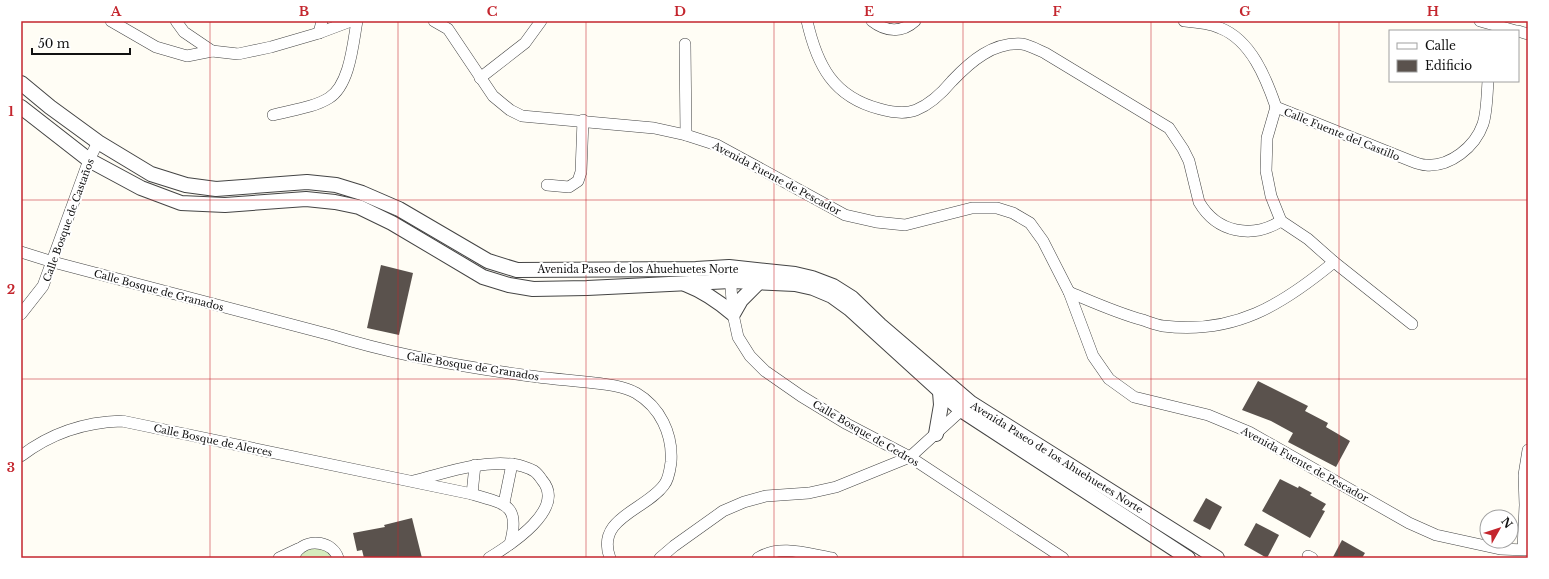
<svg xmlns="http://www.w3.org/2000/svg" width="1549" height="579" font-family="'Libre Baskerville',serif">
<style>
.green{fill:#d5ebbd}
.building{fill:#5a524d}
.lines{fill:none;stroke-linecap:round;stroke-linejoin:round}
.minor-casing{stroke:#444;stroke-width:12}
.tertiary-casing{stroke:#444;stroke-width:16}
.minor{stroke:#fff;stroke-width:11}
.tertiary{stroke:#fff;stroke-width:14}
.grid{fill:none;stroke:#c4262e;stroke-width:1;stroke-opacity:0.55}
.labels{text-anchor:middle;stroke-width:4;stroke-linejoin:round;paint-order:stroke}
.street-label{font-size:10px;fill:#111;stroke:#fff}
.neatline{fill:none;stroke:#c4262e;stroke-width:1.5}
.grid-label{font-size:13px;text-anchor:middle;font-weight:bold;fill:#c4262e}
</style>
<rect width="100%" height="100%" fill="#fffdf5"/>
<polygon class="green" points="309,547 327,549 334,558 298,558 301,552"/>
<g class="building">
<polygon points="381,265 413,273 399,335 367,328"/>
<polygon points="1258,381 1308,406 1305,411 1328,423 1326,427 1350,441 1336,467 1288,442 1293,433 1271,421 1242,410"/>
<polygon points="1280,479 1298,488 1299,486 1312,493 1310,495 1326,504 1322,510 1325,511 1310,538 1262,511"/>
<polygon points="1206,498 1222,507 1210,530 1193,521"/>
<polygon points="412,518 422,558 364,558 362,550 357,551 353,533 385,527 384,525"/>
<polygon points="1256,523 1279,535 1267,558 1244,545"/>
<polygon points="1342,540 1365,553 1362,558 1333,557"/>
</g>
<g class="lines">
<g class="minor-casing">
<g id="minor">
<polyline points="111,21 156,47 187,56 212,51 238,54 271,47 319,33 351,21"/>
<polyline points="176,21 184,32 212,51"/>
<polyline points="434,21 448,29 493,96 510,110 522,116 654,128 686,135 717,145 845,215 876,222 905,225 972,208 997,208 1013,213 1030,223 1043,241 1069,292 1093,356 1109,379 1134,397 1208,415 1249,432 1409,523 1436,535 1500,549 1528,550"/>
<path d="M807 21C817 65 833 97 880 109 891 112 906 114 916 110 931 104 942 93 952 81 971 61 993 42 1022 44 1029 45 1038 50 1045 53L1169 128 1183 149 1189 161 1199 202C1217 233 1252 239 1281 221"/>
<path d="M872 21C886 32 902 33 915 21"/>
<path d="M1184 21C1196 22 1209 23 1220 28 1251 40 1266 78 1276 107L1411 161C1416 163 1421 165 1426 165 1450 167 1475 147 1483 124 1487 112 1487 94 1488 81"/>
<polyline points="1480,21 1516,31"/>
<polyline points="1518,31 1528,34"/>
<polyline points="319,33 322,21"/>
<polyline points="685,44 686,135"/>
<polyline points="480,78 525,43 541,21"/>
<polyline points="1276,107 1267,138 1266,171 1271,196 1281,221 1308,239 1334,262 1412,324"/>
<path d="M273 115C291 110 313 108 329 98 350 85 353 43 357 21"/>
<polyline points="547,185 569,187 578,181 581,172 583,120"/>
<path d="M21 252 53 262 331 335C395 355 457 366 523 375 544 378 565 380 586 382 603 384 621 385 636 393 660 407 673 434 671 462 670 469 669 479 664 485 646 510 595 518 610 558"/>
<polyline points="730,274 733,314 738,337 750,356 765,371 801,396 847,424 910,457 1063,558"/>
<path d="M1069 292C1093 302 1117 313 1143 320 1149 322 1156 325 1163 326 1234 335 1282 305 1334 262"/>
<polyline points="21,314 43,286 89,160 98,142"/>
<path d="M21 456C51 433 84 422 122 421L472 494C505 504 521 504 510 544"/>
<path d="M413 481C446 473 477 461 511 464 517 464 529 468 534 471 537 473 540 477 542 480 567 509 510 545 489 558"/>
<polyline points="472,494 475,465"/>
<polyline points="504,503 512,464"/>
<polyline points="1523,549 1525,505 1524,475 1528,450"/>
<polyline points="1308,556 1312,558"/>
<polyline points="279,558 298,549"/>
<path d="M293 558C295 555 296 552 298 550 310 538 333 542 338 558"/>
<polyline points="660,558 674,546 723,511 744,502 766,496 809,493 836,487 910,457 966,406"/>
<path d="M758 558C780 544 808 554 832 558"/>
</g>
</g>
<g class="tertiary-casing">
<g id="tertiary">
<polyline points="21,83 50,107 98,142 151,174 186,185 216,189 307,182 336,185 362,193 399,209 488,261 517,270 696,269 729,267 795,274 812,278 833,286 852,298 880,325 971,403 1217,558"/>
<polyline points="21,107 89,160 141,188 181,203 225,205 306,199 335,202 359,207 392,223 483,277 509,285 533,289 587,288 731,281 795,284 813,288 832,296 850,309 961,410 1188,558"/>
<path d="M685 284C703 291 718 301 733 314L741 300 759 282"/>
<polyline points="936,434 941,405 940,392"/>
</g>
</g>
<use href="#minor" class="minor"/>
<use href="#tertiary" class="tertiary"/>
</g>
<path class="grid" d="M210 21V558M398 21V558M586 21V558M774 21V558M963 21V558M1151 21V558M1339 21V558M21 200H1528M21 379H1528"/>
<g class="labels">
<g class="street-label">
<text transform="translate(1342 134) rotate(22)" y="4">Calle Fuente del Castillo</text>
<text transform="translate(777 178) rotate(28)" y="4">Avenida Fuente de Pescador</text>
<text transform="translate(68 220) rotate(-70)" y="4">Calle Bosque de Castaños</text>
<text x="638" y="273">Avenida Paseo de los Ahuehuetes Norte</text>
<text transform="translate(159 290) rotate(15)" y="4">Calle Bosque de Granados</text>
<text transform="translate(473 366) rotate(9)" y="4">Calle Bosque de Granados</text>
<text transform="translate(866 433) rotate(30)" y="4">Calle Bosque de Cedros</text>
<text transform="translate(213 440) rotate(12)" y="4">Calle Bosque de Alerces</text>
<text transform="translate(1057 457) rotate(32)" y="4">Avenida Paseo de los Ahuehuetes Norte</text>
<text transform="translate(1305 464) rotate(29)" y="4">Avenida Fuente de Pescador</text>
</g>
</g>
<rect width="1549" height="579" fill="none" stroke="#ffffff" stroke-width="44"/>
<rect x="1389" y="30" width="130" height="52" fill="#ffffff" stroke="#a0a0a0"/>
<rect x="1397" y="43" width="20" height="6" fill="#ffffff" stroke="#a0a0a0"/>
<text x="1425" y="50" font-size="12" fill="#111111">Calle</text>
<rect x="1397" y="60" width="20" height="12" fill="#5a524d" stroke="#a0a0a0"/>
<text x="1425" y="70" font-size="12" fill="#111111">Edificio</text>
<g transform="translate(1499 529) rotate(51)"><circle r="19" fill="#ffffff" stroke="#a0a0a0"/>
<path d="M0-3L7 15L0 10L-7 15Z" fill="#c4262e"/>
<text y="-6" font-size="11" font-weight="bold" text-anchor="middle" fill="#111111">N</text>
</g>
<path d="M32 48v6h98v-6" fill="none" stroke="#111111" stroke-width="2"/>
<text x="38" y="48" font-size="12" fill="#111111" stroke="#ffffff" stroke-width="3" paint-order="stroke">50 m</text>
<rect x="22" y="22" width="1505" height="535" class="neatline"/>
<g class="grid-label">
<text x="116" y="16">A</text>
<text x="304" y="16">B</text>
<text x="492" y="16">C</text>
<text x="680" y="16">D</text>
<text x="869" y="16">E</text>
<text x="1057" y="16">F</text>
<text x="1245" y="16">G</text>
<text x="1433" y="16">H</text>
<text x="11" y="116">1</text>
<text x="11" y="294">2</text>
<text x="11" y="472">3</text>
</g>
</svg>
